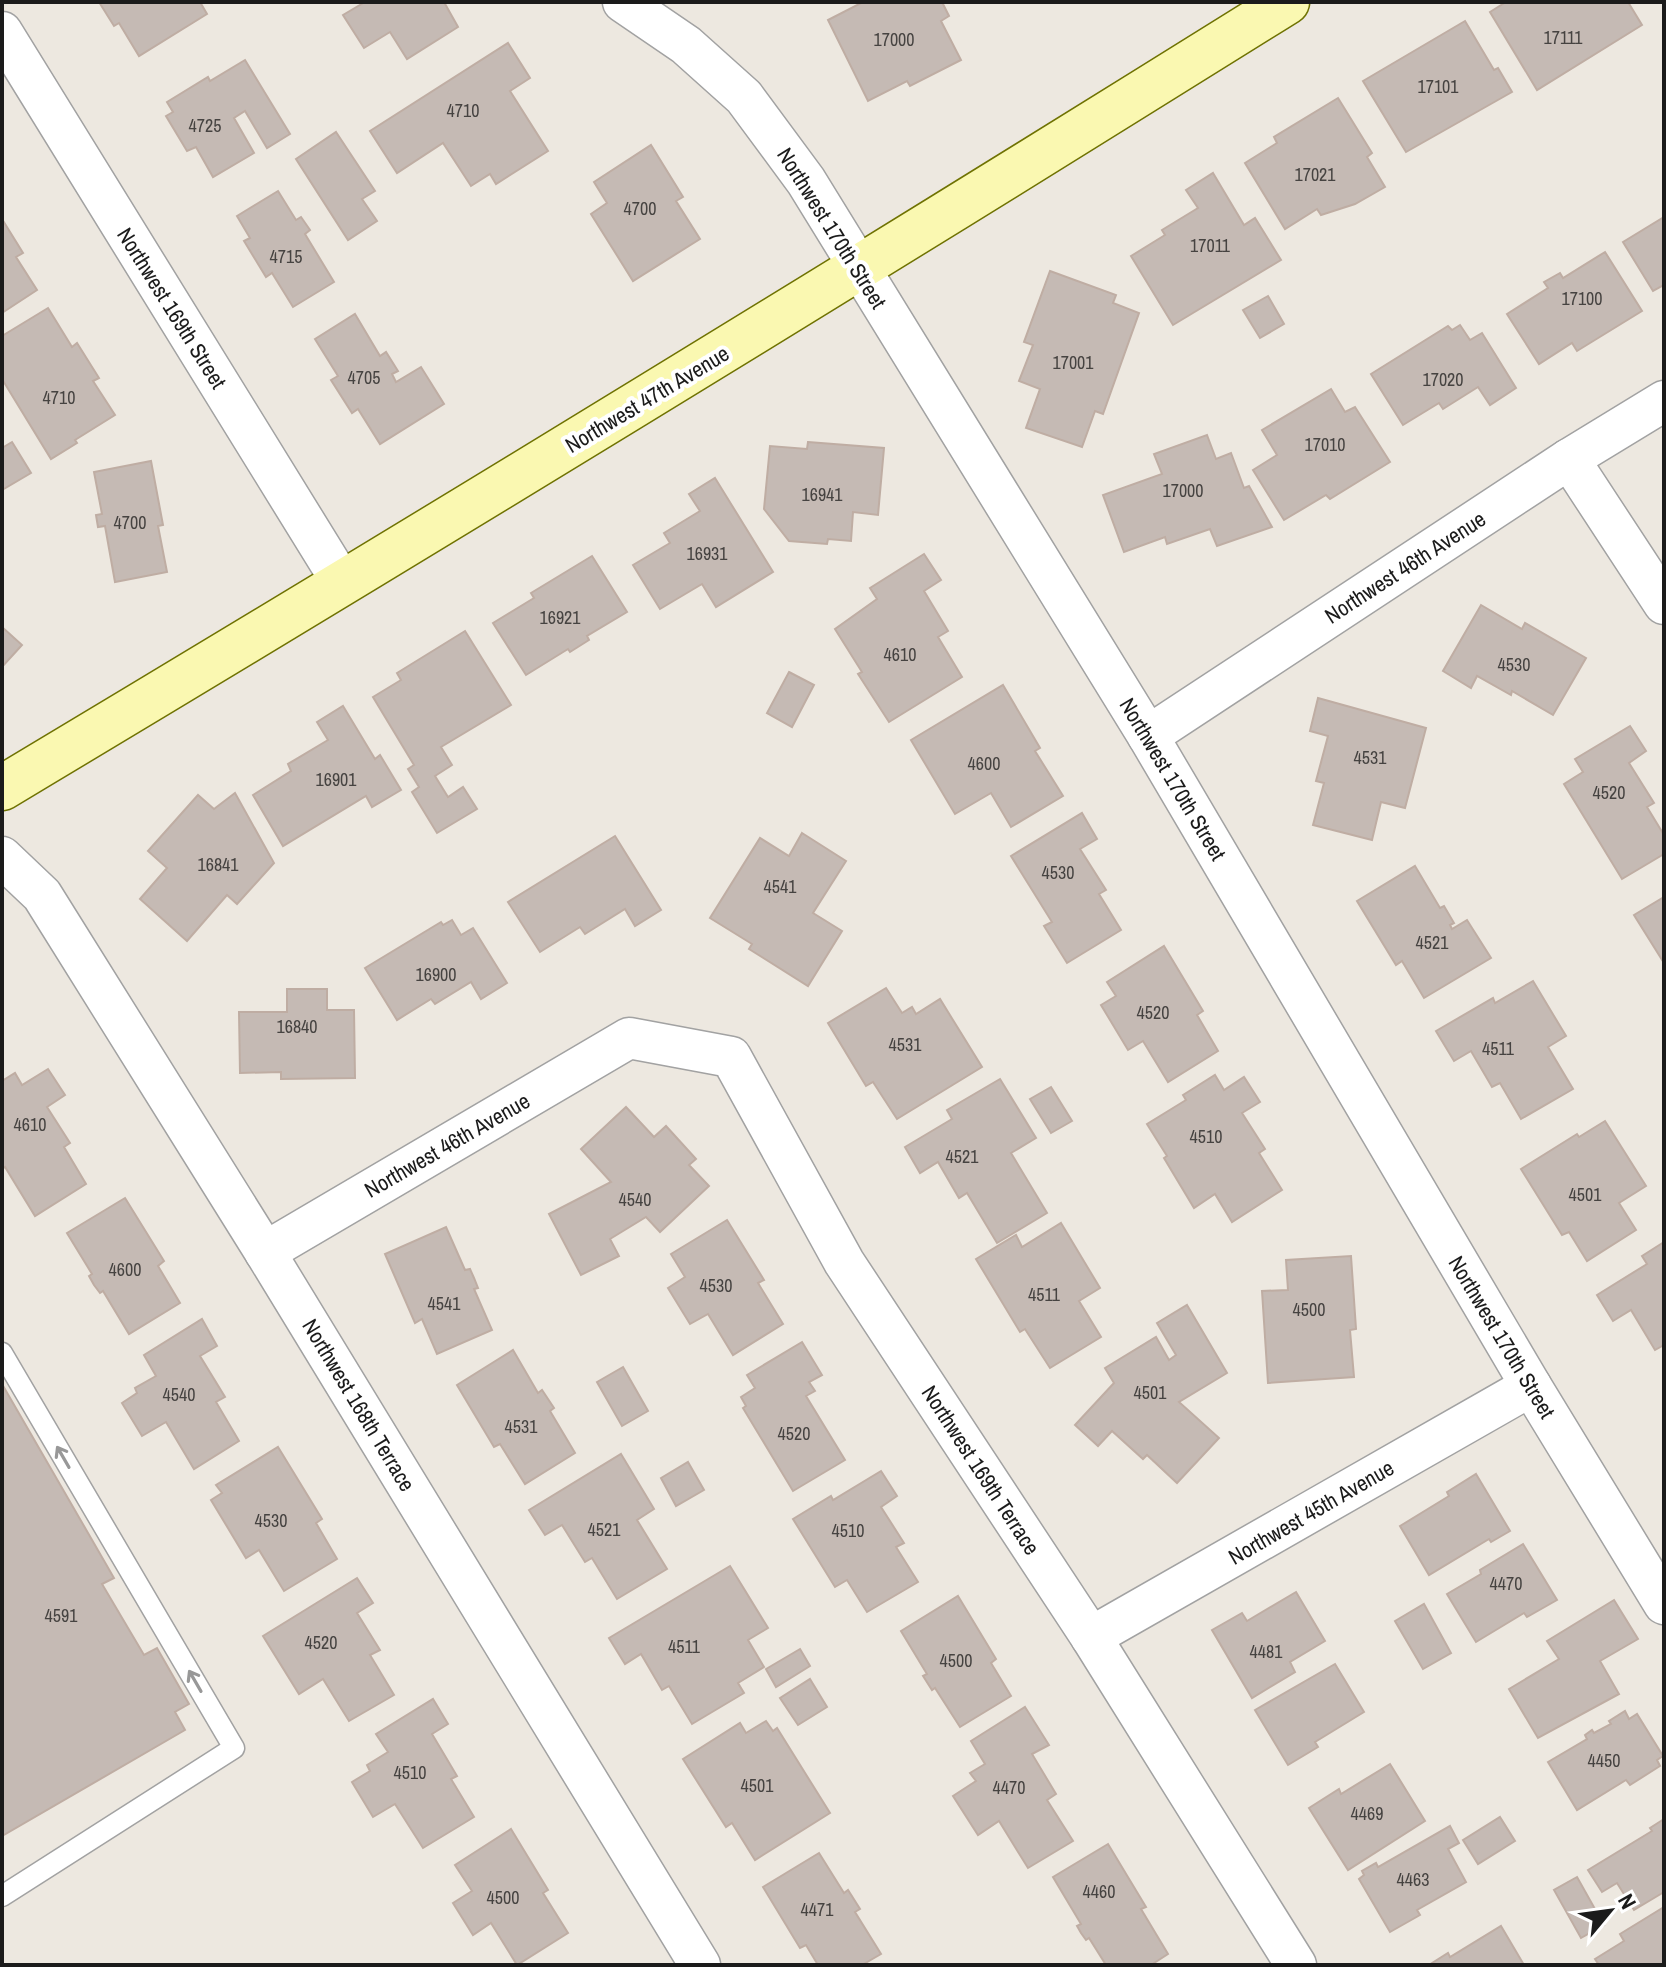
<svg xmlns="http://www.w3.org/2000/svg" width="1666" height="1967" font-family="'Archivo Narrow',sans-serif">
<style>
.building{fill:#c5bab4;stroke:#bfada3;stroke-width:2}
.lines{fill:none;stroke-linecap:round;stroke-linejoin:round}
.service-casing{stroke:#a2a2a2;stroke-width:23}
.minor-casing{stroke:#a2a2a2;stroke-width:43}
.secondary-casing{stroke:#6f7202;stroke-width:47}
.service{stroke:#fff;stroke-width:20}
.minor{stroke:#fff;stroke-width:40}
.secondary{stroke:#faf8b1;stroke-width:44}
.oneway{stroke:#989898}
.labels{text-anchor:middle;stroke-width:8;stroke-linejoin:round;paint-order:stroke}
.number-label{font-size:18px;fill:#464341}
.street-label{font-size:22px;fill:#1b1b1b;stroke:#fff}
</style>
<rect width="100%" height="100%" fill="#ede8e0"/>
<g class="building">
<polygon points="99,2 200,2 207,14 139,56 119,23 114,26"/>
<polygon points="365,2 444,2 458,27 407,59 390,32 364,48 343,15"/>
<polygon points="863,2 942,2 949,16 941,21 961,60 910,86 907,81 868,101 828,20"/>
<polygon points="1506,2 1628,2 1642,25 1537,90 1490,12"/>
<polygon points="1465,21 1494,70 1498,68 1512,92 1406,152 1363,81"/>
<polygon points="508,43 530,78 510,91 548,151 496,184 490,174 471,186 443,143 397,173 370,131"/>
<polygon points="245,60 290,134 267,148 245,111 234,118 254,153 213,177 196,147 187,151 166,116 173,112 167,102 208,77 210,81"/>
<polygon points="1338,98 1372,153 1367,157 1385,187 1355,204 1321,215 1317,209 1285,229 1245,163 1277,143 1274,137"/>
<polygon points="336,132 375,191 362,199 377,221 348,240 296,159"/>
<polygon points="651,145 683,197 676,201 700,239 633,281 591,214 607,203 594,182"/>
<polygon points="1213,173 1244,225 1255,218 1281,260 1173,325 1131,256 1165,235 1162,230 1198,208 1186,190"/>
<polygon points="278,191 296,220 301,217 310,230 305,234 334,282 293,307 272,273 266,277 244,241 250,238 237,216"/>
<polygon points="1664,217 1664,285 1653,291 1623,242"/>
<polygon points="2,219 23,253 16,257 37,290 2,313"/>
<polygon points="1605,252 1642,311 1577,351 1572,343 1539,364 1507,314 1548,288 1544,282 1560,273 1563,278"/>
<polygon points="1050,271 1116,295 1113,303 1139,313 1103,414 1095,411 1082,447 1026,428 1040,389 1019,381 1033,345 1024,342"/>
<polygon points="1268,296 1284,324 1260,338 1243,310"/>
<polygon points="48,308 72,347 77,343 99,378 93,381 115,415 75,440 77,443 51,459 2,379 2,336"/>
<polygon points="355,314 380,356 386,352 398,371 392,374 396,382 421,367 444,404 380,444 358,409 352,413 331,380 338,376 315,339"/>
<polygon points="1460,325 1470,340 1482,333 1516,388 1490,405 1478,387 1443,409 1439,403 1403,425 1371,374 1448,326 1452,330"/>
<polygon points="1331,389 1345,412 1355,407 1390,462 1330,499 1326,495 1284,520 1253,470 1277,455 1262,430"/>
<polygon points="1207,435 1216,459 1231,453 1244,488 1249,486 1272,527 1217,546 1210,529 1167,544 1165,537 1124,552 1103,495 1162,474 1154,454"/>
<polygon points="12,442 31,473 2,490 2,448"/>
<polygon points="808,442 884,448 878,515 853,512 851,541 828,539 827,544 789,541 764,509 770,446 807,449"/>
<polygon points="151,461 163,525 158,526 167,572 115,582 105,526 98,527 96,515 102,514 94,472"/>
<polygon points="715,478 773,572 716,607 702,584 660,609 633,565 670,543 664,533 700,511 689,494"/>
<polygon points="924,554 941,580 924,591 948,631 938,637 962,677 889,722 858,674 862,672 835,629 877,599 870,588"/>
<polygon points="592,556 627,612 587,636 589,640 570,652 568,649 526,675 493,623 534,598 531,593"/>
<polygon points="1481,605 1522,629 1525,623 1586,658 1553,715 1512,691 1511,695 1477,676 1471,688 1443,671"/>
<polygon points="2,627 22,645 2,667"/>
<polygon points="465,631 511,705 441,747 452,765 435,776 448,797 463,787 477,809 437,833 412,792 419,787 408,769 414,765 373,697 401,680 397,673"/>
<polygon points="789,672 814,685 792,727 767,713"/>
<polygon points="1003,685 1040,748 1035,751 1063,796 1011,827 991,793 955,814 911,740"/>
<polygon points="1318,698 1426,728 1405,808 1381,802 1372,840 1313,825 1324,783 1316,781 1328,736 1310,731"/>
<polygon points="343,706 375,759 380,755 401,790 372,807 366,796 283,846 253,795 291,771 288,764 328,740 317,722"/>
<polygon points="1630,726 1646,751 1629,763 1654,803 1647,807 1664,835 1664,854 1622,879 1564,784 1583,772 1575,759"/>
<polygon points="235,793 274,863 237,904 227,895 187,941 140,899 167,868 148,851 198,795 214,809"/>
<polygon points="1082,813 1097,839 1080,849 1106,890 1099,894 1121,930 1067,963 1044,926 1052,922 1011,856"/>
<polygon points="802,833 846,861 813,913 842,931 808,986 749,949 752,944 710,918 760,838 789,856"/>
<polygon points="615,836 661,910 635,926 625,909 585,934 580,927 540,952 508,902"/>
<polygon points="1415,866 1440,908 1444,906 1454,923 1450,925 1452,929 1467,920 1491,958 1424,998 1402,961 1396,965 1357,901"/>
<polygon points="1664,897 1664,963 1634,915"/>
<polygon points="452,920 461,935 473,928 507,983 481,999 471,982 435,1004 431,999 397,1020 365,968 441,922 443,925"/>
<polygon points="1164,946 1203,1011 1197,1015 1218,1051 1168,1082 1143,1041 1128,1050 1101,1005 1116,996 1107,982"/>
<polygon points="1533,981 1566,1036 1548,1047 1573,1089 1521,1119 1500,1083 1492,1087 1471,1051 1454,1061 1436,1031 1493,998 1495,1003"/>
<polygon points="886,988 902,1013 912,1007 916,1014 940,999 982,1067 897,1119 873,1082 866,1086 828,1023"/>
<polygon points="287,989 327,989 327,1010 354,1010 355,1078 281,1079 281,1072 240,1073 239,1012 287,1012"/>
<polygon points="48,1069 65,1095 47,1107 70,1143 64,1147 86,1184 35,1216 5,1167 2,1169 2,1081 15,1073 22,1085"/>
<polygon points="1215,1075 1224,1090 1244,1077 1260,1102 1242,1113 1265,1149 1259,1153 1282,1190 1232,1222 1215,1194 1194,1208 1164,1158 1167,1156 1147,1124 1186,1100 1183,1095"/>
<polygon points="1000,1079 1036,1138 1011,1153 1047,1213 997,1243 967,1193 959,1198 938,1162 920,1173 905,1147 952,1119 947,1110"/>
<polygon points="1051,1087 1072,1121 1051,1133 1030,1099"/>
<polygon points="626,1107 654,1137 666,1126 696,1159 689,1165 709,1186 660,1232 646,1217 610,1239 619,1256 581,1275 549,1214 611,1182 581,1149"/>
<polygon points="1605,1121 1646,1186 1619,1203 1636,1230 1587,1261 1569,1232 1562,1235 1521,1169 1577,1134 1579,1137"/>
<polygon points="125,1198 164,1261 158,1266 180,1303 129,1334 103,1291 100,1293 94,1285 89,1276 92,1274 67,1233"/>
<polygon points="727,1220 764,1280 758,1283 783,1324 733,1355 708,1314 690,1324 668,1288 685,1277 671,1254"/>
<polygon points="1061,1223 1100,1288 1079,1301 1101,1337 1050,1368 1025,1329 1020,1332 976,1259 1016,1235 1022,1247"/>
<polygon points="446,1227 465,1270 470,1269 474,1278 478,1288 474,1289 492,1330 437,1354 422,1319 415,1323 385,1254"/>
<polygon points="1664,1242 1664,1345 1655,1350 1631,1310 1613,1321 1597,1295 1647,1264 1642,1256"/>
<polygon points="1351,1256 1356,1329 1350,1330 1354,1377 1268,1383 1262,1291 1288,1290 1286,1260"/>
<polygon points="1187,1305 1227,1373 1179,1402 1219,1438 1177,1483 1147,1455 1143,1459 1112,1431 1098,1446 1075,1425 1114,1383 1105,1368 1156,1337 1169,1360 1176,1355 1157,1323"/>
<polygon points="202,1319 217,1346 200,1356 225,1397 216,1402 239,1441 194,1469 166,1422 142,1436 122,1403 137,1393 135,1388 156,1376 144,1355"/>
<polygon points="802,1342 822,1375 809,1382 815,1391 806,1396 845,1460 793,1491 743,1408 746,1406 741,1397 755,1388 747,1375"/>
<polygon points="513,1350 538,1393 542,1390 554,1408 550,1411 575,1453 525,1484 500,1444 494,1447 457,1385"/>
<polygon points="623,1367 648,1411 622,1426 597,1382"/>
<polygon points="2,1384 114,1578 102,1584 144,1655 157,1648 189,1704 175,1712 185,1730 2,1836"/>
<polygon points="278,1447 322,1519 316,1523 337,1559 284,1591 259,1550 246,1558 211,1500 222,1493 216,1485"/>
<polygon points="621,1454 654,1509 637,1520 667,1569 617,1599 592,1558 585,1562 562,1525 545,1535 529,1510"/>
<polygon points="688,1462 704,1490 676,1506 661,1478"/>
<polygon points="881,1471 897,1496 881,1507 904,1543 896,1547 918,1582 867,1612 847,1580 835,1587 793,1519 831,1496 833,1500"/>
<polygon points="1476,1474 1510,1531 1491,1542 1489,1539 1429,1575 1400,1526 1449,1496 1447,1492"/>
<polygon points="1523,1544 1557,1600 1527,1617 1524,1613 1476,1642 1447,1594 1481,1574 1480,1570"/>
<polygon points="730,1566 768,1628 748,1640 764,1667 738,1683 744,1693 692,1724 669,1686 662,1690 641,1654 625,1664 609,1638"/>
<polygon points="357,1578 373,1603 357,1613 380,1650 370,1655 394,1695 349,1721 323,1679 299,1694 263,1636"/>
<polygon points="1296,1592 1325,1641 1290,1662 1295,1672 1252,1698 1212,1630 1242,1613 1247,1621"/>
<polygon points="958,1596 996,1659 991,1663 1011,1696 960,1727 935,1688 932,1690 923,1676 927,1674 901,1631"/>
<polygon points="1614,1600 1638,1639 1600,1661 1619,1694 1538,1738 1509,1689 1559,1659 1547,1641"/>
<polygon points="1424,1604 1451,1653 1423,1669 1395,1621"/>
<polygon points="800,1649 810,1666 776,1687 766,1669"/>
<polygon points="1335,1664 1364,1712 1315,1742 1318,1747 1288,1765 1255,1710"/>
<polygon points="810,1679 827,1707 798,1725 780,1698"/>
<polygon points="433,1699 448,1724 432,1734 457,1776 451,1779 474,1817 423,1848 395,1804 373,1817 352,1782 370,1771 367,1765 388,1752 376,1734"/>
<polygon points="1025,1707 1049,1745 1032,1754 1056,1794 1047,1800 1073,1841 1028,1868 999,1821 978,1835 953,1796 976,1781 970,1773 985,1764 971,1741"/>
<polygon points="1625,1711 1629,1719 1637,1714 1663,1756 1657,1760 1660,1766 1630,1785 1626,1780 1577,1810 1548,1762 1587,1739 1585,1735 1592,1730 1594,1733 1611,1724 1609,1721"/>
<polygon points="766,1721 773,1731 777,1728 830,1813 755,1860 732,1823 726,1827 683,1759 740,1723 746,1733"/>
<polygon points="1390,1764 1425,1821 1348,1870 1309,1808 1339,1789 1341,1794"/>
<polygon points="1500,1817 1515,1841 1478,1864 1463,1840"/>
<polygon points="1664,1819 1664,1892 1634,1910 1617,1883 1602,1892 1588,1870 1652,1831 1650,1828"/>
<polygon points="1450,1826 1459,1843 1448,1849 1466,1882 1417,1910 1420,1915 1390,1932 1359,1879 1364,1875 1362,1871 1376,1863 1378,1867"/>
<polygon points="511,1829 548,1890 543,1893 568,1933 517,1965 491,1923 473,1935 453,1903 472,1891 455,1865"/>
<polygon points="1108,1844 1146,1907 1141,1909 1168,1954 1151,1965 1106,1965 1089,1938 1086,1940 1081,1933 1077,1926 1081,1924 1053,1877"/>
<polygon points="819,1853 844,1893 848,1890 860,1909 855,1912 881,1954 862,1965 818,1965 806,1945 800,1948 763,1887"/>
<polygon points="1577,1877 1604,1925 1581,1938 1554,1890"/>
<polygon points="1664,1907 1664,1965 1599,1965 1595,1959 1624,1941 1620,1934"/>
<polygon points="1501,1926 1524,1965 1429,1965 1448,1953 1450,1957"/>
</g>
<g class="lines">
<g class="service-casing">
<polyline id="service" points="2,1353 234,1748 2,1896"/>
</g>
<g class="minor-casing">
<g id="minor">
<polyline points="623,2 686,45 744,97 806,181 1148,736 1531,1386 1664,1604"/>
<polyline points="2,32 343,584"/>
<polyline points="1569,459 1664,604"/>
<polyline points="1148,736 1569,459 1664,401"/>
<polyline points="2,857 42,895 265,1252 700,1965"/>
<polyline points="265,1252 629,1038 731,1057 844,1262 1091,1637 1296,1965"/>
<polyline points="1091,1637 1531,1386"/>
</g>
</g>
<g class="secondary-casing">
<path id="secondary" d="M2 788C433 530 861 268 1287 2"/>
</g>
<use href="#service" class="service"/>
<use href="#minor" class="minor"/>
<use href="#secondary" class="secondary"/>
</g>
<defs><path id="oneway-shaft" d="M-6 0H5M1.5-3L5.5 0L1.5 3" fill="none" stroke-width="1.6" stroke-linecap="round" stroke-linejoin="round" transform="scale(2)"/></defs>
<g class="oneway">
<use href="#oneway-shaft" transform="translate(63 1457) rotate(-120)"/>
<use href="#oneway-shaft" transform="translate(195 1681) rotate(-120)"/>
</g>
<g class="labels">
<g class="number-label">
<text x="1563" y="44">17111</text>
<text x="894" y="46">17000</text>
<text x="1438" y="93">17101</text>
<text x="463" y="117">4710</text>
<text x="205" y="132">4725</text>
<text x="1315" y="181">17021</text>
<text x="640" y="215">4700</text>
<text x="1210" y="252">17011</text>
<text x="286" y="263">4715</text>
<text x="1582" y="305">17100</text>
<text x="1073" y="369">17001</text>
<text x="364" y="384">4705</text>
<text x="1443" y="386">17020</text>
<text x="59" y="404">4710</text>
<text x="1325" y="451">17010</text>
<text x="1183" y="497">17000</text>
<text x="822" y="501">16941</text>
<text x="130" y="529">4700</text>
<text x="707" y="560">16931</text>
<text x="560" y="624">16921</text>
<text x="900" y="661">4610</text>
<text x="1514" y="671">4530</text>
<text x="1370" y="764">4531</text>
<text x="984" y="770">4600</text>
<text x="336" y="786">16901</text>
<text x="1609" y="799">4520</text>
<text x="218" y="871">16841</text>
<text x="1058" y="879">4530</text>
<text x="780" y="893">4541</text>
<text x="1432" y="949">4521</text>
<text x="436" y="981">16900</text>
<text x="1153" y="1019">4520</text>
<text x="297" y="1033">16840</text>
<text x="905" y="1051">4531</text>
<text x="1498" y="1055">4511</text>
<text x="30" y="1131">4610</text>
<text x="1206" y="1143">4510</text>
<text x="962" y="1163">4521</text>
<text x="1585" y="1201">4501</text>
<text x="635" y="1206">4540</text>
<text x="125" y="1276">4600</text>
<text x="716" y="1292">4530</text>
<text x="1044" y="1301">4511</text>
<text x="444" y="1310">4541</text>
<text x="1309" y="1316">4500</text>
<text x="1150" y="1399">4501</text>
<text x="179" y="1401">4540</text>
<text x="521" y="1433">4531</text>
<text x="794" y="1440">4520</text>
<text x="271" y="1527">4530</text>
<text x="604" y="1536">4521</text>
<text x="848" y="1537">4510</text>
<text x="1506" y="1590">4470</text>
<text x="61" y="1622">4591</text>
<text x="321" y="1649">4520</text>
<text x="684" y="1653">4511</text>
<text x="1266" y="1658">4481</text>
<text x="956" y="1667">4500</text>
<text x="1604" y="1767">4450</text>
<text x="410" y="1779">4510</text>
<text x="757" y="1792">4501</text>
<text x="1009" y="1794">4470</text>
<text x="1367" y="1820">4469</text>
<text x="1413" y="1886">4463</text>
<text x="1099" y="1898">4460</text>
<text x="503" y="1904">4500</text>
<text x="817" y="1916">4471</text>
</g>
<g class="street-label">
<text transform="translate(832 228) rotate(58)" y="8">Northwest 170th Street</text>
<text transform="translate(172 308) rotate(58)" y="8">Northwest 169th Street</text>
<text transform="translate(647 399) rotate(-31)" y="8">Northwest 47th Avenue</text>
<text transform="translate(1405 567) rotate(-33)" y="8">Northwest 46th Avenue</text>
<text transform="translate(1173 779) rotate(59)" y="8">Northwest 170th Street</text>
<text transform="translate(447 1145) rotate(-30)" y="8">Northwest 46th Avenue</text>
<text transform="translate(1502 1337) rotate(59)" y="8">Northwest 170th Street</text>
<text transform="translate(359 1405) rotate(59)" y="8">Northwest 168th Terrace</text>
<text transform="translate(981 1470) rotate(57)" y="8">Northwest 169th Terrace</text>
<text transform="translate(1311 1512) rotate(-30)" y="8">Northwest 45th Avenue</text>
</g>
</g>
<rect width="1666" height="1967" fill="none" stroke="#1b1b1b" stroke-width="8"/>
<g transform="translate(1610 1911) rotate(61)" stroke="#ffffff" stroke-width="6" paint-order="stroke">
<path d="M0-6L14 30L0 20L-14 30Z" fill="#1b1b1b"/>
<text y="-12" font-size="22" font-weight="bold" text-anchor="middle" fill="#1b1b1b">N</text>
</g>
</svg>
